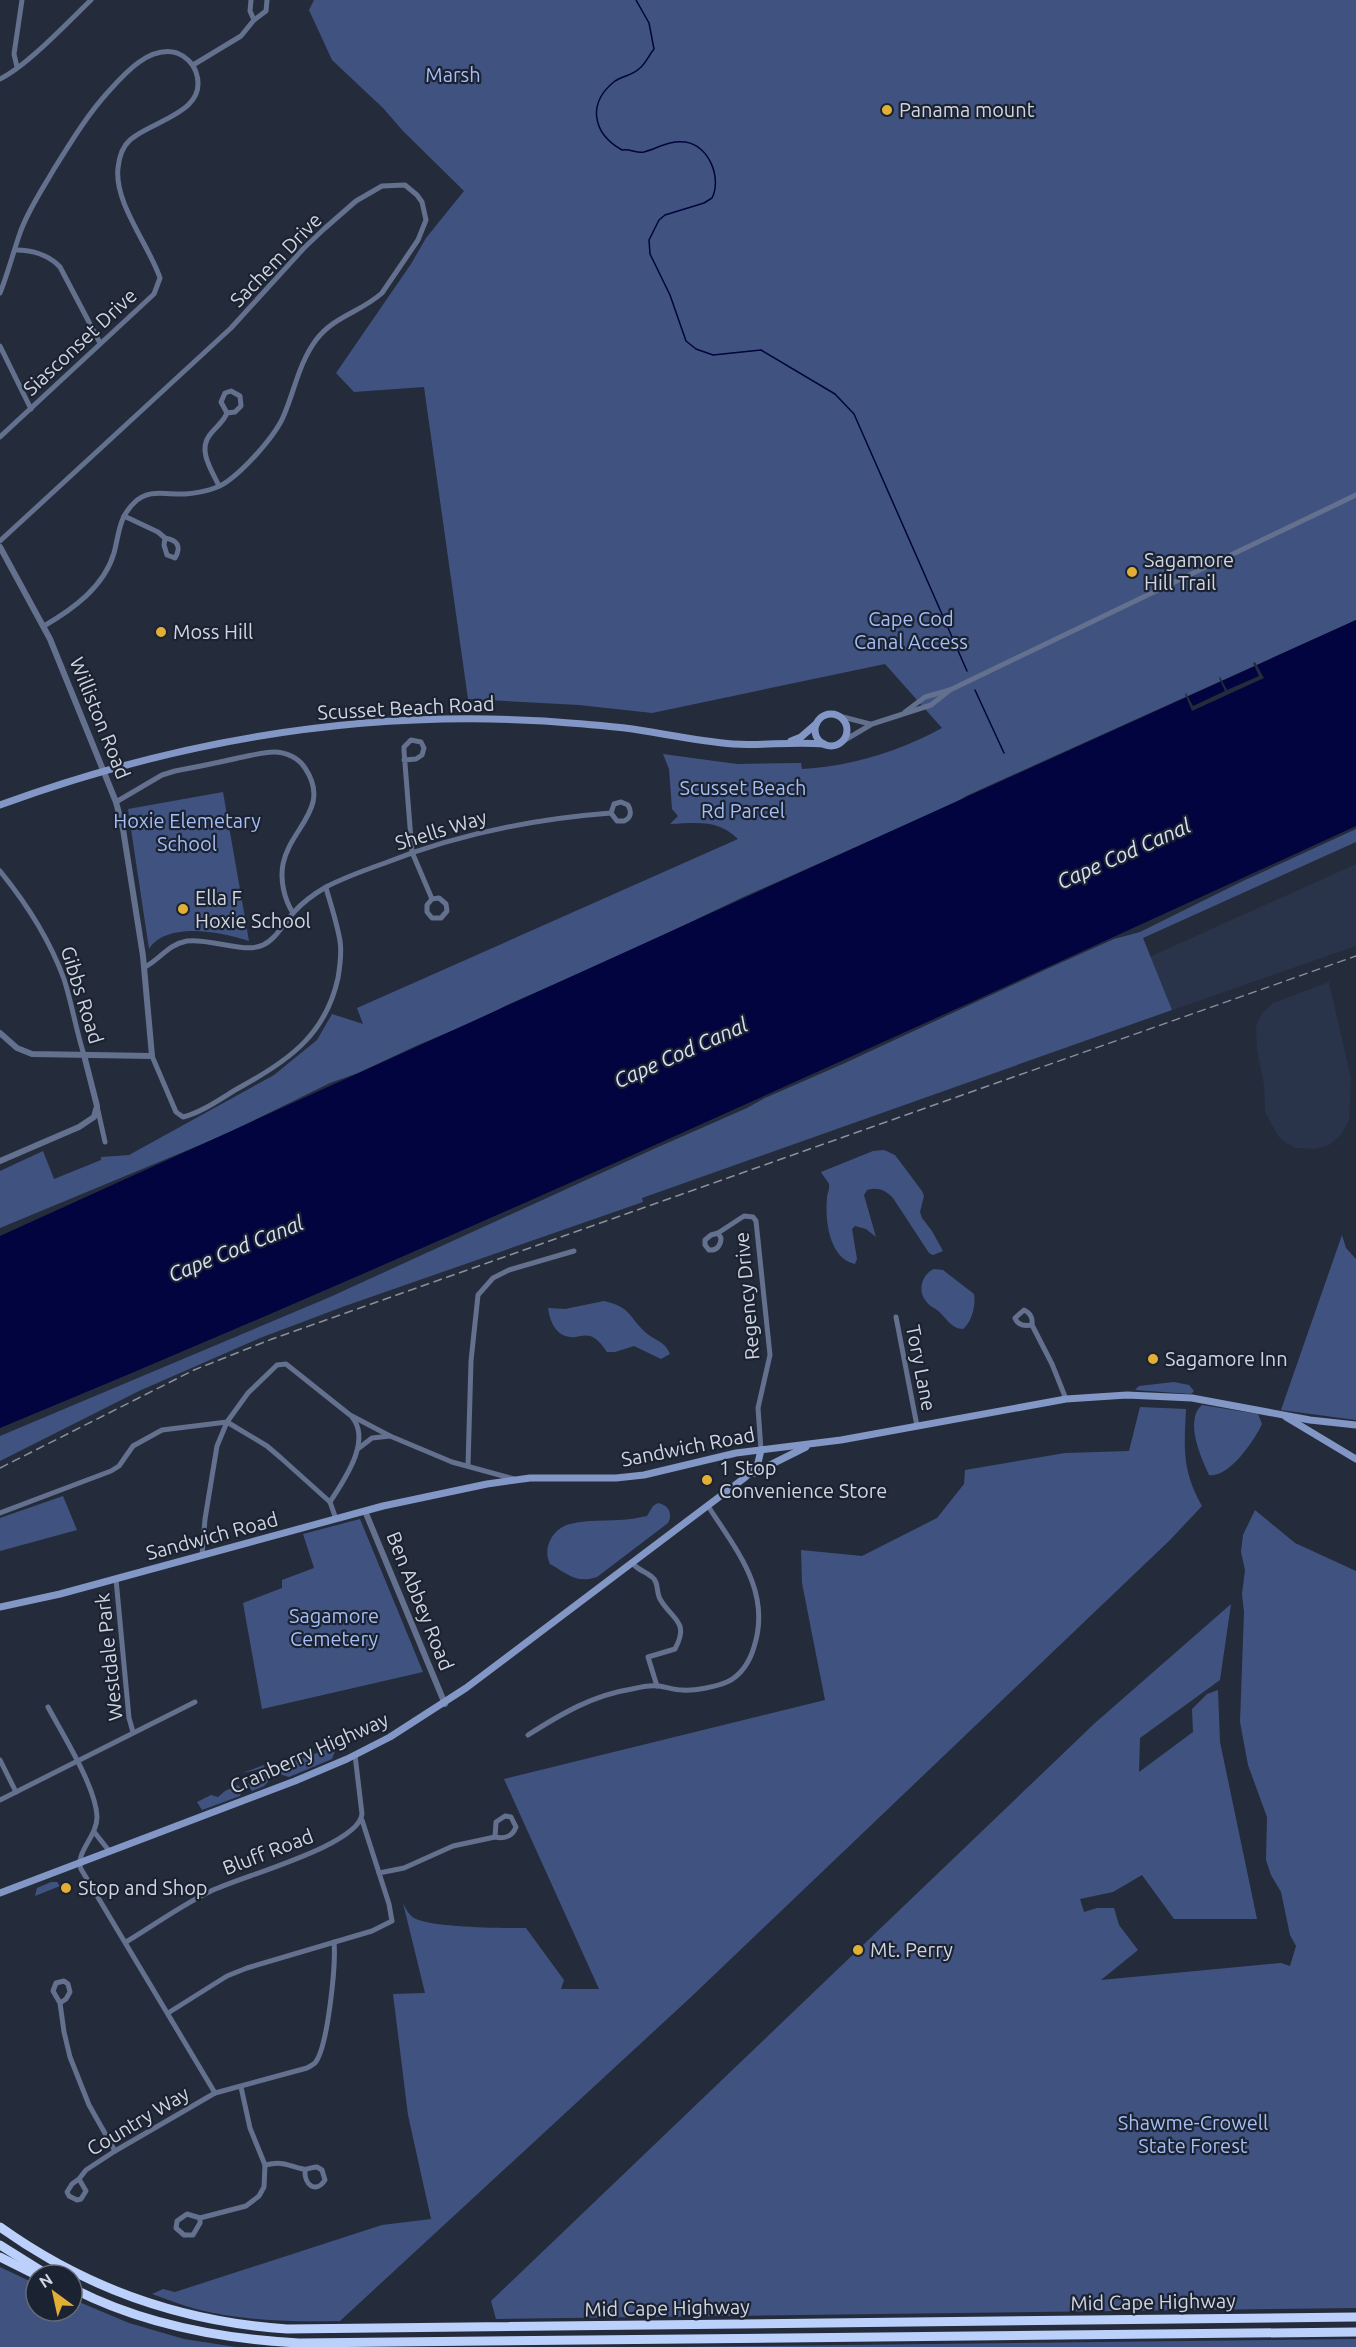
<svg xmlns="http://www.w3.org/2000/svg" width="1356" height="2347" font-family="Ubuntu,sans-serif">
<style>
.built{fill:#293349}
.green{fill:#405380}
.water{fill:#01043f}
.pier{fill:#242b3b}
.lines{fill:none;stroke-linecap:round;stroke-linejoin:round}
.stream{stroke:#01043f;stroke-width:1.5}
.minor{stroke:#63708e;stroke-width:5}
.tertiary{stroke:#63708e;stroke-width:6}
.secondary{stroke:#8297c6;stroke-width:7}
.motorway{stroke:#bcd0fc;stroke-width:9}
.rail{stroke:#898f9c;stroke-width:1.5;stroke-dasharray:9 4.5;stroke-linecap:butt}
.poi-dot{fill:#e1af34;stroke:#1b2231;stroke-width:2}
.labels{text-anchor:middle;stroke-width:4.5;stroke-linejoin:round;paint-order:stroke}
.park-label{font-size:20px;fill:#a5bef5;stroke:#1b2231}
.poi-label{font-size:20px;fill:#d0d5df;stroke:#1b2231;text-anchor:start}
.street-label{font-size:20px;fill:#d0d5df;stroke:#1b2231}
.water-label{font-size:21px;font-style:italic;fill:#d8e1f4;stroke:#1b2231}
</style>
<rect width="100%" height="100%" fill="#242b3b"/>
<g class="built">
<polygon points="1356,864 1356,946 1167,1012 1138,962"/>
<polygon points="1329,982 1351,1078 1349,1121 1340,1136 1329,1145 1316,1149 1296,1148 1286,1143 1278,1136 1265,1112 1264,1085 1257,1051 1256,1026 1262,1013 1273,1003"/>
</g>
<g class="green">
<path d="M314 0H1356V620L966 796 957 802 741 898 630 951 507 1005 478 1020 418 1045 358 1073 330 1083 224 1135 0 1228V1171L43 1151 54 1179 101 1160V1157L129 1155 274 1075 317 1040 332 1014 363 1024 357 1008 738 839C717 819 698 823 670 824L678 816 672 809 669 769 663 754 737 764 801 763 802 769C852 766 898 752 942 728L885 664 652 713 579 705 468 699 424 387 354 392 336 373 411 264 426 238 464 191 403 131 383 108 332 60 309 10Z"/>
<path d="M223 792 249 941C222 932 167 921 149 949L128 809Z"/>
<polygon points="1356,829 1356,842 1143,938 1172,1010 642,1198 643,1202 345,1306 260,1338 139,1391 0,1461 0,1436 330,1297 656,1148 747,1108 765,1098 845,1063 1047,969 1114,939 1140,932 1243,881"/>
<path d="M884 1150 895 1155 922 1191 924 1196 920 1212 922 1218 932 1231 943 1251 933 1255 929 1253 893 1198C885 1190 878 1187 867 1190L864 1195 876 1237 866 1229 855 1226 852 1229 857 1259 855 1264C829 1258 825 1221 827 1198 827 1193 830 1190 829 1184 827 1180 823 1176 821 1172L873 1151Z"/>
<polygon points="1342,1235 1346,1248 1356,1259 1356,1420 1281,1410"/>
<path d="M934 1269 943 1270 974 1294C976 1305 972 1322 963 1329 951 1329 946 1317 937 1310 933 1307 929 1306 926 1301 917 1291 922 1274 934 1269Z"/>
<path d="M604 1301C631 1307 628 1316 645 1332 655 1341 665 1341 670 1354L661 1359 634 1346 615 1352H607C603 1346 597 1338 590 1336 583 1334 577 1338 570 1337 555 1335 550 1321 548 1308L565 1309Z"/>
<polygon points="1174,1382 1189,1385 1194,1391 1191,1394 1135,1390 1139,1386"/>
<path d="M1202 1405 1258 1414 1262 1424C1254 1441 1229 1478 1209 1475 1201 1458 1184 1420 1202 1405Z"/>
<path d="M1140 1407 1186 1409C1184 1449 1182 1470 1202 1506L1170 1540 691 1997 340 2321C292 2322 243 2321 196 2309 181 2305 167 2299 152 2294L163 2289 175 2292 382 2225 431 2219 408 2115 393 1994 425 1993 403 1903C406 1909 409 1915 414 1918 432 1928 504 1928 526 1928L564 1980 561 1989H599L504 1779 825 1700 802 1583 801 1550 862 1556 937 1518 964 1484 965 1470 1065 1453 1129 1451Z"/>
<polygon points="63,1496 77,1530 0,1551 0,1518"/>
<path d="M658 1503C669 1505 673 1514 668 1523L597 1577C576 1584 568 1574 550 1564 542 1548 553 1528 570 1524 592 1518 618 1523 642 1517L647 1516 653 1506Z"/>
<polygon points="1255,1510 1295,1543 1356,1571 1356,2308 496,2319 491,2301 1095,1723 1231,1604 1220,1680 1140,1738 1139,1772 1193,1732 1192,1709 1207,1694 1218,1690 1220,1742 1257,1919 1174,1919 1142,1875 1113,1892 1080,1899 1084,1912 1097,1908 1114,1908 1119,1925 1138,1950 1101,1980 1281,1963 1290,1966 1296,1946 1290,1935 1281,1892 1271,1875 1266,1860 1267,1817 1248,1765 1240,1722 1244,1612 1242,1594 1245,1570 1241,1552 1243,1535"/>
<polygon points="360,1519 423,1672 262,1709 243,1603 282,1588 282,1580 314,1568 303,1534"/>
<polygon points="329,1741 333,1742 336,1748 332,1759 289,1777 279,1774 278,1767 325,1750 326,1743"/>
<polygon points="264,1765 268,1782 264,1786 252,1791 247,1784 262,1777 260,1769 242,1773"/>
<polygon points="238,1785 242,1789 240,1796 202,1810 197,1802 211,1795 218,1797 225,1791"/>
<polygon points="51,1882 57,1882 60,1886 35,1896 37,1888"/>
<polygon points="0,2267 36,2284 36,2311 72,2311 72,2299 129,2323 184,2339 236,2347 0,2347"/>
<polygon points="1356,2339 1356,2347 670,2347"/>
</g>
<path class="water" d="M1356 620V826C906 1032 457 1239 0 1428V1236Z"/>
<polygon class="pier" points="1255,662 1264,678 1192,711 1185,694 1186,693 1193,706 1225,691 1219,678 1220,677 1227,690 1259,676 1253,663"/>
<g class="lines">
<g class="stream">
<path d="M636 0 649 23 654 49C649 55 646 63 640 68 633 75 623 76 615 81 587 103 592 133 622 150 630 148 636 154 644 152 658 148 670 140 685 142 709 145 722 178 712 198L704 203 665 215 659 220 649 240 650 254 670 295 686 341 696 349 713 355 761 350 835 394 854 414 967 671"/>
<polyline points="975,690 1004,753"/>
</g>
<g class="minor">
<polyline points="251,0 250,11 254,20"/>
<polyline points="193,65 241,36 254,20 266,11 267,0"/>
<polyline points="17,67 14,54 22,0"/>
<path d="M0 79C27 66 68 22 91 0"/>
<path d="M16 250C32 250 49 255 60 267L100 343"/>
<path d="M0 293C8 273 13 253 20 233 28 210 42 190 54 169 71 142 87 115 109 91 125 73 150 45 177 53 185 56 193 63 196 72 210 113 150 121 130 140 122 147 119 158 118 168 114 203 149 245 160 278L154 294 0 437"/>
<polyline points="0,346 31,409"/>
<path d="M219 486C212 471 198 451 209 436 215 427 223 423 227 413L235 412 241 406 240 396 231 391 225 393 221 402 227 413"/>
<path d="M124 516 158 532 165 538 164 545 167 555 175 558C182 546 177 540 165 538"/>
<path d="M0 541 231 328 304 248 324 229 356 201 382 186 405 185 417 195 422 202 426 220 418 240 382 293C361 312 334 316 316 340 299 363 295 389 284 415 276 435 246 468 228 481 217 489 199 493 185 494 167 495 148 488 134 503 119 517 119 534 114 553 104 587 73 609 44 626"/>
<polyline points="905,712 925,697 950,690 1356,495"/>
<polyline points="839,716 870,724"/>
<polyline points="840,743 872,724 931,705 950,690"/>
<polyline points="404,760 416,759 422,755 424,748 421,742 411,740 404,747 404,751 412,852 432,899 439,898 446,904 447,911 441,918 432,918 427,912 427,905 432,899"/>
<path d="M116 802 162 775 175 771C196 767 217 763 238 758 250 756 262 752 274 752 286 752 299 758 305 768 332 808 290 828 283 864 280 880 284 899 293 913"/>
<path d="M0 871C27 904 49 938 64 979 72 1004 76 1030 84 1055"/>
<path d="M145 967C160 959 169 944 187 941 210 938 245 954 263 945 276 939 284 923 294 912 303 902 314 894 326 887 345 877 365 870 385 863 458 834 532 819 611 813L617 821H624C631 818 632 812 628 805L621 802 614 804 611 813"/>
<path d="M152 1056 176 1112 183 1117C204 1112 225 1095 244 1085 291 1059 326 1033 338 978 340 966 342 953 340 941 337 923 331 905 326 888"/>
<polyline points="97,1106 105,1142"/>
<polyline points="718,1233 744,1216 753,1217 756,1221 770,1355 758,1408 761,1450"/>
<path d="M718 1233 721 1238C721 1245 717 1251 709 1250L705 1245V1240L711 1235Z"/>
<polyline points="896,1317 917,1426"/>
<path d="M1032 1325C1033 1318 1031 1313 1024 1310L1015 1318C1018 1326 1025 1326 1032 1325L1052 1364 1066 1399"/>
<polyline points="359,1448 372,1438 390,1436"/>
<polyline points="468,1466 471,1361 478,1295 493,1278 509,1270 574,1251"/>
<path d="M330 1502C344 1480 372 1441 352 1417"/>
<polyline points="0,1513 111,1471 119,1466 133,1446 162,1430 227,1422 267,1446 281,1458 330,1502 336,1519"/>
<polyline points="202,1556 205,1519 217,1446 227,1422 248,1393 277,1365 286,1364 350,1415 390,1436 452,1462 514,1479"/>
<path d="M632 1563C639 1571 645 1571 652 1577 659 1582 656 1592 660 1599 672 1620 690 1621 675 1649L648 1657 657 1686"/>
<polyline points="116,1579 129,1718 133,1732"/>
<path d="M48 1707C63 1735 96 1787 97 1817 97 1837 75 1852 81 1869L215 2093 307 2068C310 2066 313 2065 315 2063 328 2047 336 1964 334 1942"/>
<path d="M528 1735C561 1714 593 1695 632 1689 640 1687 651 1685 659 1686 667 1687 674 1690 682 1690 695 1691 715 1687 727 1682 741 1676 750 1661 754 1647 772 1591 736 1550 708 1506"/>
<polyline points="0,1760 16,1792"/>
<polyline points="0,1800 195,1702"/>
<polyline points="95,1833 110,1852"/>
<path d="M379 1873 404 1868 453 1846 495 1837 496 1822 505 1816 511 1817 516 1827C512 1837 505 1839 495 1837"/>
<path d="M126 1942C153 1926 180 1906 209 1892 238 1877 359 1846 362 1814L355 1755"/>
<polyline points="60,2003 66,1999 70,1992 68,1984 64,1981 56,1983 53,1991 60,2003 64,2032 70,2057 89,2105 115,2151"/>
<polyline points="168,2013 227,1976 247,1968 372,1931 392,1921 389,1904 362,1820"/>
<path d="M265 2165C283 2161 286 2165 303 2169 307 2170 312 2167 317 2167L322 2170 325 2180C316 2194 304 2185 305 2170"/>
<polyline points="79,2179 86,2170 115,2151 215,2093"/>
<polygon points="79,2179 86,2191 81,2199 77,2200 69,2196 67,2192 72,2184"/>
<polyline points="200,2218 200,2223 193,2235 184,2235 176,2228 177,2221 187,2214 200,2218 246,2206 259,2196 264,2187 265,2165 250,2128 241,2087"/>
</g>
<g class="tertiary">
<polyline points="0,547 50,639 116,802 123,829 143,956 152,1056 32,1054 17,1048 0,1033"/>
<polyline points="0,1161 79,1127 94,1117 97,1106 84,1055"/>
<polyline points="365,1511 445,1704"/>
</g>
<g class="secondary">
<circle cx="831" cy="730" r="16"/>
<polyline points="791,741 801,737 816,724"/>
<path d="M0 805C175 741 358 710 544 721 571 723 598 725 625 728 661 733 697 741 733 744 763 746 793 741 824 744"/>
<polyline points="1286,1417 1356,1459"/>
<polyline points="754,1473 806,1447"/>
<polyline points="0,1607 60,1594 383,1506 487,1484 530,1478 616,1478 644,1475 736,1453 841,1440 1066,1399 1127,1395 1192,1398 1310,1420 1356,1425"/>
<polyline points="0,1893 295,1781 347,1759 390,1737 466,1688 743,1479 757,1467 761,1450"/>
</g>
<g class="motorway">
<path d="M0 2227C85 2288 183 2322 287 2329L1356 2317"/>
<polyline points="0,2245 48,2275"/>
<polyline points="0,2257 36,2275"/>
<path d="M72 2288C141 2324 222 2339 299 2343L1356 2332"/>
</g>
<polyline class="rail" points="0,1468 194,1370 272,1339 1356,956"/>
</g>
<g class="poi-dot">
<circle cx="887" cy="110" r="6"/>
<circle cx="1132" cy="572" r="6"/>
<circle cx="161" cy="632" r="6"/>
<circle cx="183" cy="909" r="6"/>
<circle cx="1153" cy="1359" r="6"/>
<circle cx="707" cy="1480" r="6"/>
<circle cx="66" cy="1888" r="6"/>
<circle cx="858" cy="1950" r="6"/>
</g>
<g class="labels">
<g class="park-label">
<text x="453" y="82">Marsh</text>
<text x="911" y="626">Cape Cod<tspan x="911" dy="23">Canal Access</tspan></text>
<text x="743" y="795">Scusset Beach<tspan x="743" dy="23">Rd Parcel</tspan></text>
<text x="187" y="828">Hoxie Elemetary<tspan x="187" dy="23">School</tspan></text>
<text x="334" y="1623">Sagamore<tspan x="334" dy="23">Cemetery</tspan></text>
<text x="1193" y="2130">Shawme-Crowell<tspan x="1193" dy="23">State Forest</tspan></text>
</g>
<g class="poi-label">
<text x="899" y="117">Panama mount</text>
<text x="1144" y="567">Sagamore<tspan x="1144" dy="23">Hill Trail</tspan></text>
<text x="173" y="639">Moss Hill</text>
<text x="195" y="905">Ella F<tspan x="195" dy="23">Hoxie School</tspan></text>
<text x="1165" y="1366">Sagamore Inn</text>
<text x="719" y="1475">1 Stop<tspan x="719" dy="23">Convenience Store</tspan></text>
<text x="78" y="1895">Stop and Shop</text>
<text x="870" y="1957">Mt. Perry</text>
</g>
<g class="street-label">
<text transform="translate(276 260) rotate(-46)" y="7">Sachem Drive</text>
<text transform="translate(80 342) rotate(-43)" y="7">Siasconset Drive</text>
<text transform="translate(406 708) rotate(-3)" y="7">Scusset Beach Road</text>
<text transform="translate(100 718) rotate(68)" y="7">Williston Road</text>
<text transform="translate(441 830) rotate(-17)" y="7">Shells Way</text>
<text transform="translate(82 995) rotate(73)" y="7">Gibbs Road</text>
<text transform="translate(747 1296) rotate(-95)" y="7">Regency Drive</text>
<text transform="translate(921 1368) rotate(79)" y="7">Tory Lane</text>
<text transform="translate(688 1447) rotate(-11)" y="7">Sandwich Road</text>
<text transform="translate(212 1536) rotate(-15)" y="7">Sandwich Road</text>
<text transform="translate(420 1601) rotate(68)" y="7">Ben Abbey Road</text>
<text transform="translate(109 1657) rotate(-96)" y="7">Westdale Park</text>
<text transform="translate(309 1753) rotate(-24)" y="7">Cranberry Highway</text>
<text transform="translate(268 1852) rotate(-21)" y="7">Bluff Road</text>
<text transform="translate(138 2121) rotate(-31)" y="7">Country Way</text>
<text transform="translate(1153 2302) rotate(-1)" y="7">Mid Cape Highway</text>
<text transform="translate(667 2308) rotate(-1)" y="7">Mid Cape Highway</text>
</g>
<g class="water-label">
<text transform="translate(1124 854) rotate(-24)" y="7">Cape Cod Canal</text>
<text transform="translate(681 1053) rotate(-24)" y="7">Cape Cod Canal</text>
<text transform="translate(236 1249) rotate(-22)" y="7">Cape Cod Canal</text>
</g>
</g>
<g transform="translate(54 2293) rotate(327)"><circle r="28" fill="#1b2231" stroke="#636a77" stroke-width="1.5"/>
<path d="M0-4.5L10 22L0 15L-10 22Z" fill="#e1af34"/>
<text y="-9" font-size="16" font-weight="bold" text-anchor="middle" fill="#d0d5df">N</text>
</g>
</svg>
